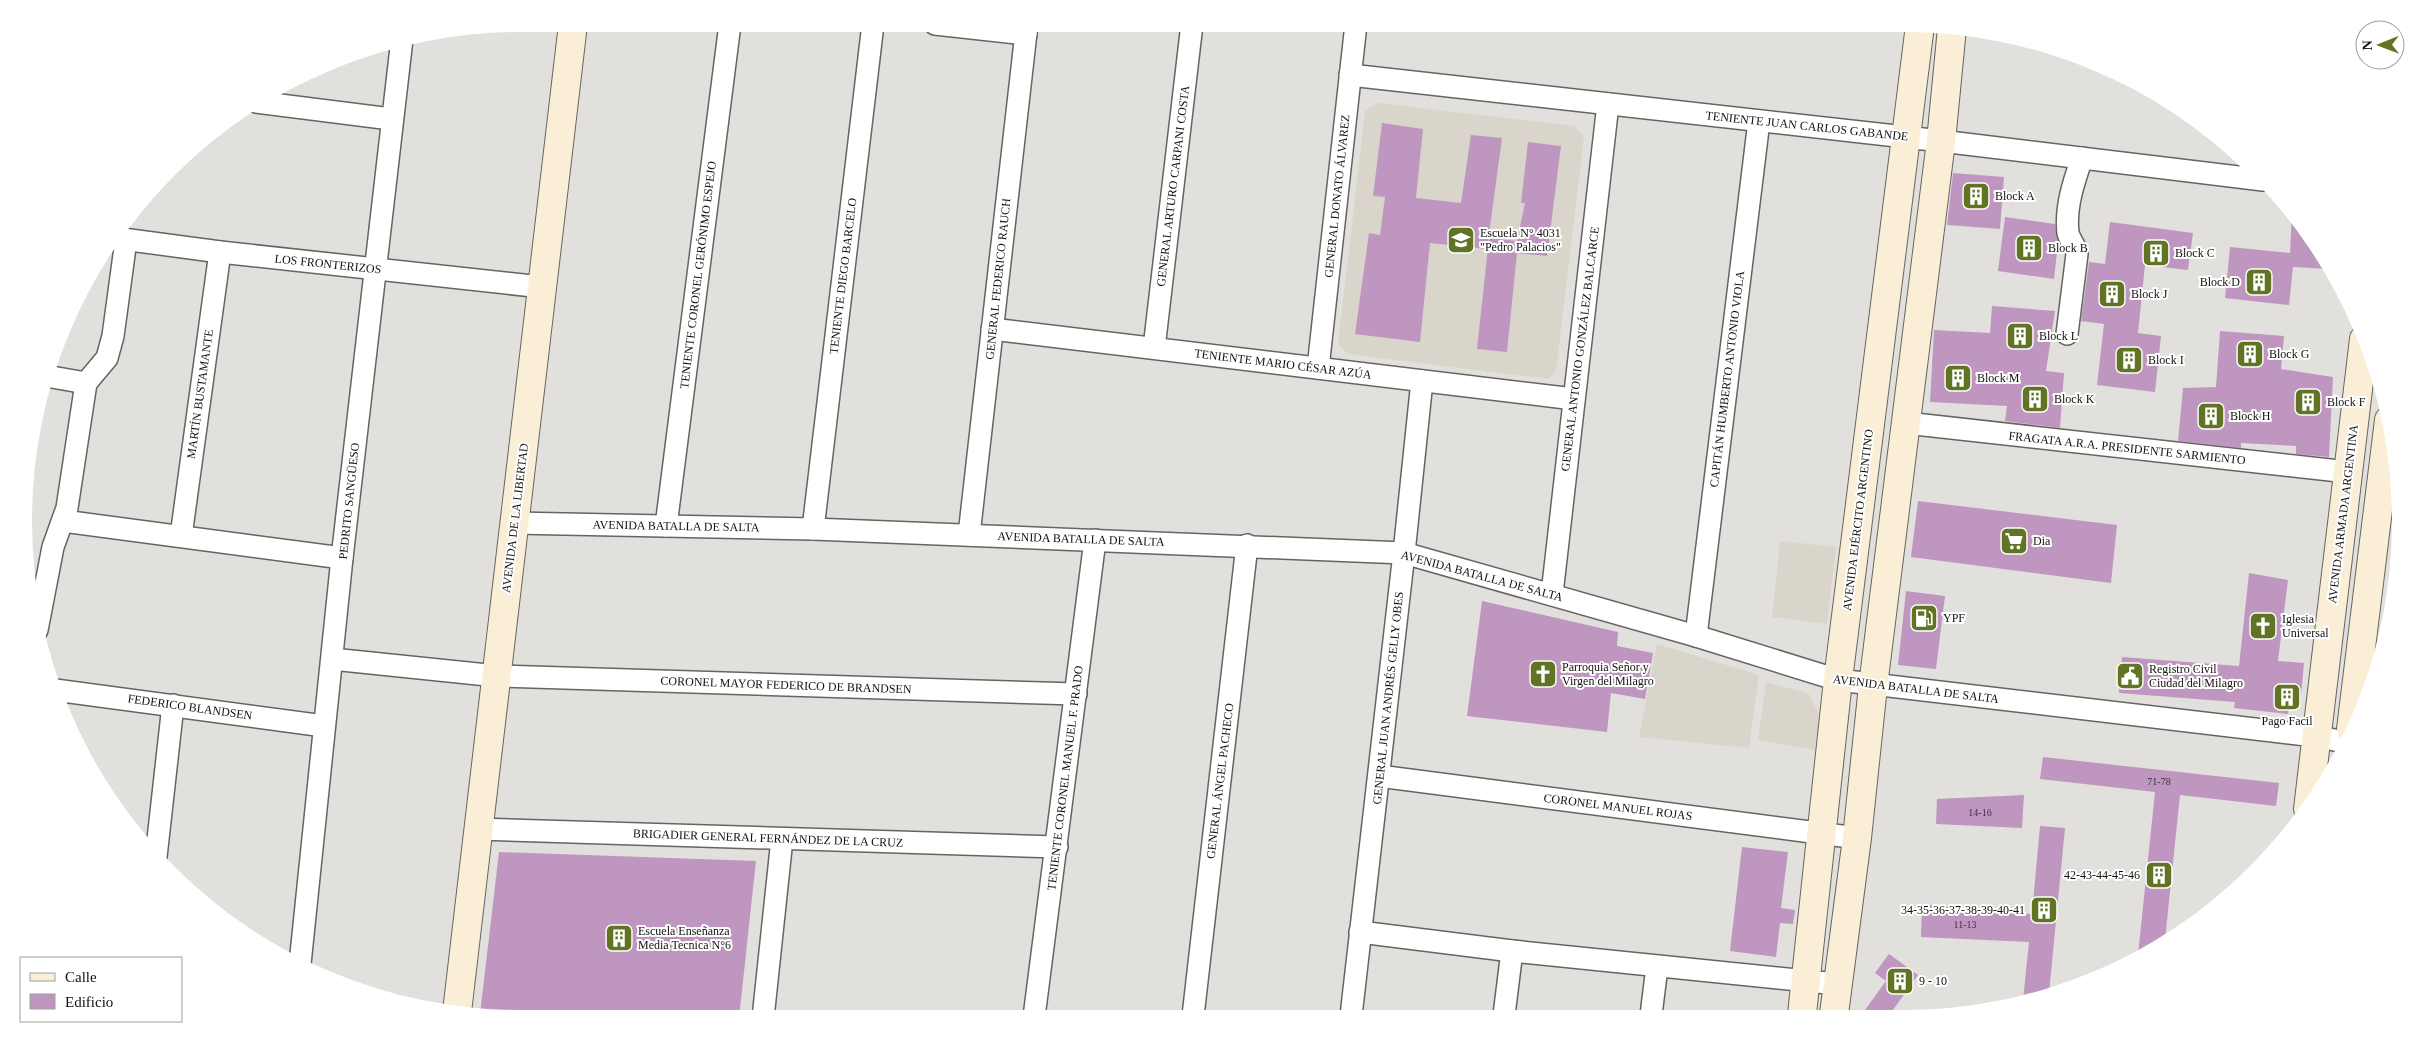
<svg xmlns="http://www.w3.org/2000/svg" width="2425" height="1042" font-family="Georgia,serif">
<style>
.built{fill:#d9d5ca}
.building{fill:#bf96c0}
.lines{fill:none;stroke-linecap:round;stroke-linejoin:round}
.street-casing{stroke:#666461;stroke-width:24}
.secondary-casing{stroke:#666461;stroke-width:30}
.street{stroke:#fff;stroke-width:21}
.secondary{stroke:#fbeed6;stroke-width:28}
.labels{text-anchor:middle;stroke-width:4;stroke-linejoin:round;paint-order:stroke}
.number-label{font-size:10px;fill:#3c323a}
.street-label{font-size:12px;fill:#10100e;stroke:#fff}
.poi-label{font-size:12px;fill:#10100e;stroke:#fff;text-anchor:start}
</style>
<rect width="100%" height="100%" fill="#e2e0dc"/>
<g class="built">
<polygon points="1377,103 1575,126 1584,137 1556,371 1549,379 1348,354 1338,344 1365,111"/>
<polygon points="1780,541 1836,547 1827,624 1772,617"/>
<polygon points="1657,644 1759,675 1749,748 1639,737"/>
<polygon points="1766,682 1809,694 1819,714 1815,750 1758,740"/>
</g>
<g class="building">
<polygon points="1382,123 1423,129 1416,198 1461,203 1471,135 1502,138 1487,249 1430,243 1420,342 1355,334 1369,233 1380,235 1385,197 1373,196"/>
<polygon points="1528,142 1561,146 1547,256 1517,253 1507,352 1477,349 1489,238 1517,241 1525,203 1521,203"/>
<polygon points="1953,173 2004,177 2000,229 1947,225"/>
<polygon points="2292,211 2330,269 2293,267 2289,305 2225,298 2230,247 2290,253"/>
<polygon points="2005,217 2055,224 2058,243 2054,279 1998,271"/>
<polygon points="2110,222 2193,233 2188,270 2145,265 2138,333 2161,336 2155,392 2097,385 2104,324 2081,321 2089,262 2105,264"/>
<polygon points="1992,306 2055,311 2046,371 2064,373 2060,428 2005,421 2007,406 1930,402 1934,330 1990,333"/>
<polygon points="2220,331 2284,336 2281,369 2333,377 2329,457 2296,454 2296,446 2241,443 2241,448 2178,441 2183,388 2216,387"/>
<polygon points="1918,501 2117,525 2111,583 1911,557"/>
<polygon points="2249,573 2288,580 2278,661 2304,663 2300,705 2290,703 2288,714 2234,708 2235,702 2119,693 2122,657 2239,666"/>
<polygon points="1906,591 1945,596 1936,669 1898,665"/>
<polygon points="1482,601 1618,632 1617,646 1653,653 1645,699 1611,693 1607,732 1467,716"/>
<polygon points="2043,757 2279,783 2276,806 2180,795 2165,940 2138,955 2155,792 2040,779"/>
<polygon points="2024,795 2022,828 1936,824 1937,799"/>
<polygon points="2040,826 2065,828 2049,993 2023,1000 2029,942 1921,937 1922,904 2032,914"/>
<polygon points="1742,847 1788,852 1781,908 1795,910 1793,924 1780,923 1776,957 1730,951"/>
<polygon points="499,852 756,861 739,1018 521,1018 480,1014"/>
<polygon points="1889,954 1918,975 1890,1014 1862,1014 1886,981 1875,973"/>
</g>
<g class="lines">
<g class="street-casing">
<g id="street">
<polyline points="935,24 1026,34"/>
<polyline points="1350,75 1941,141 2263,180"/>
<polyline points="256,102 391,119"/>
<polyline points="115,238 220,252 542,287"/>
<polyline points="992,329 1574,399"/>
<path d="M2067 334 2077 254C2076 246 2070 241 2068 233 2065 207 2074 181 2082 158"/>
<polyline points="1154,348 1192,24"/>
<polyline points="1318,368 1356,24"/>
<polyline points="46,376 86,383"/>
<polyline points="1906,423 2348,472"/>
<polyline points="63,521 342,558"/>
<polyline points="514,523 813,529 1404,553 1696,636 1838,680 2315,736 2344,742"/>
<polyline points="666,526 730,24"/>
<polyline points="813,529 873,24"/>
<polyline points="969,535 1027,24"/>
<polyline points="181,536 220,252"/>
<polyline points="1552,594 1608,104"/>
<polyline points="37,630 53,547 67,508 86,383 107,358 113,336 126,240"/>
<polyline points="1696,636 1759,121"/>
<polyline points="332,659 497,676 1076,694"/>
<polyline points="55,690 324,726"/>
<polyline points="1379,776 1857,838"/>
<polyline points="479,829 1057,847"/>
<polyline points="156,857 173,705"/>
<polyline points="1360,932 1512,951 1837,984"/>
<polyline points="300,964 342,558 402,39"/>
<polyline points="1504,1015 1512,951"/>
<polyline points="1651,1015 1657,967"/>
<polyline points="1193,1016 1247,545"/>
<polyline points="1351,1016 1404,553 1422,381"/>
<polyline points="1034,1017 1095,540"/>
<polyline points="763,1018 782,839"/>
</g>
</g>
<g class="secondary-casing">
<g id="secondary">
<polyline points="2351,729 2389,420"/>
<polyline points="2308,809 2364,339"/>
<polyline points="457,1012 573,24"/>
<polyline points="1802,1014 1838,680 1920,25"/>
<polyline points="1834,1014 1857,838 1873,686 1941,141 1952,28"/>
</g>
</g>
<use href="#street" class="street"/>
<use href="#secondary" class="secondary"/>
</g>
<defs>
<g id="building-square" transform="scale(1.4375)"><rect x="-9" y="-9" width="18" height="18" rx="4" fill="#607423" stroke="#fff"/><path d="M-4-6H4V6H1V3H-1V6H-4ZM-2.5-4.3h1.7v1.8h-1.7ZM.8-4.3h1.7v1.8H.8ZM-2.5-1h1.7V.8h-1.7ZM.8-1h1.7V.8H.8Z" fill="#fff"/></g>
<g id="school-square" transform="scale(1.4375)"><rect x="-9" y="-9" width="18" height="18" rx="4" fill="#607423" stroke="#fff"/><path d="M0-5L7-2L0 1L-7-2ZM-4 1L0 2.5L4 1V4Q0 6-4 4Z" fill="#fff"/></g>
<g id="supermarket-square" transform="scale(1.4375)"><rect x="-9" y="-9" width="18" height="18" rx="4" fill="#607423" stroke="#fff"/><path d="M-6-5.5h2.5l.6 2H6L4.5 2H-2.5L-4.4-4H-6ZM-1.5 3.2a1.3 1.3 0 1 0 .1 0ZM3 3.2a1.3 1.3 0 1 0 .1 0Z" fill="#fff"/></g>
<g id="fuel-square" transform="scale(1.4375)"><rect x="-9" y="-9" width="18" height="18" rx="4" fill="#607423" stroke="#fff"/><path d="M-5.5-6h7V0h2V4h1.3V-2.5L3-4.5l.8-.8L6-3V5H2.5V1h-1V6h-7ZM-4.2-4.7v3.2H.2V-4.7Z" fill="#fff"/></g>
<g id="church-square" transform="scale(1.4375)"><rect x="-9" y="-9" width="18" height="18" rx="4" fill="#607423" stroke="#fff"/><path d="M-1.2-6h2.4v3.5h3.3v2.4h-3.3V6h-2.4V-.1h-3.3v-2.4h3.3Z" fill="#fff"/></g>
<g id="civic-square" transform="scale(1.4375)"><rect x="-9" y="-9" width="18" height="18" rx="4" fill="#607423" stroke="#fff"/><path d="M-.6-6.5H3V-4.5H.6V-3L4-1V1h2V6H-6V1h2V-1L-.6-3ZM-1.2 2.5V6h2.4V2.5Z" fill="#fff"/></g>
</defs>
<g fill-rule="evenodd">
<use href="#building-square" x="1976" y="196"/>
<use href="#school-square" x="1461" y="240"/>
<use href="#building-square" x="2029" y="248"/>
<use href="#building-square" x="2156" y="253"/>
<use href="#building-square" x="2259" y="282"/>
<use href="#building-square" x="2112" y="294"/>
<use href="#building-square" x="2020" y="336"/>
<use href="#building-square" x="2250" y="354"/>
<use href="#building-square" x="2129" y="360"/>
<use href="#building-square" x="1958" y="378"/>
<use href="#building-square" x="2035" y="399"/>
<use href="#building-square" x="2308" y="402"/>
<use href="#building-square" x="2211" y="416"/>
<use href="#supermarket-square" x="2014" y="541"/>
<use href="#fuel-square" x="1924" y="618"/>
<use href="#church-square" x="2263" y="626"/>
<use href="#church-square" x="1543" y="674"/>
<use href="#civic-square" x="2130" y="676"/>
<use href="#building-square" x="2287" y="697"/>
<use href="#building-square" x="2159" y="875"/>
<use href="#building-square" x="2044" y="910"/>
<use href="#building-square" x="619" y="938"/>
<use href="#building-square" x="1900" y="981"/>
</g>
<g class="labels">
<g class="number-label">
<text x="2159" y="785">71-78</text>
<text x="1980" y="816">14-16</text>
<text x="1965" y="928">11-13</text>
</g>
<g class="street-label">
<text transform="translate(1807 126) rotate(6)" y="4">TENIENTE JUAN CARLOS GABANDE</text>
<text transform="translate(1173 186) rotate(-83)" y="4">GENERAL ARTURO CARPANI COSTA</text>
<text transform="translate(1337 196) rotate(-84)" y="4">GENERAL DONATO ÁLVAREZ</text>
<text transform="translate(328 264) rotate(6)" y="4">LOS FRONTERIZOS</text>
<text transform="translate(698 275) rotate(-83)" y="4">TENIENTE CORONEL GERÓNIMO ESPEJO</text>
<text transform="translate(843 276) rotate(-83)" y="4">TENIENTE DIEGO BARCELO</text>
<text transform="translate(998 279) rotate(-84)" y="4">GENERAL FEDERICO RAUCH</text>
<text transform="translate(1580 349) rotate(-83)" y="4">GENERAL ANTONIO GONZÁLEZ BALCARCE</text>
<text transform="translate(1283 364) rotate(7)" y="4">TENIENTE MARIO CÉSAR AZÚA</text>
<text transform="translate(1727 379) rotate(-83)" y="4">CAPITÁN HUMBERTO ANTONIO VIOLA</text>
<text transform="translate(200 394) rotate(-82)" y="4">MARTÍN BUSTAMANTE</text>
<text transform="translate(2127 448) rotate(6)" y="4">FRAGATA A.R.A. PRESIDENTE SARMIENTO</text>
<text transform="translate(349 501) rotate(-84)" y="4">PEDRITO SANGÜESO</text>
<text transform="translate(2343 514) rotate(-83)" y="4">AVENIDA ARMADA ARGENTINA</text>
<text transform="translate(515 518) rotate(-83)" y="4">AVENIDA DE LA LIBERTAD</text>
<text transform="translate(1858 520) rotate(-83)" y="4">AVENIDA EJÉRCITO ARGENTINO</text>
<text transform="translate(676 526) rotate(1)" y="4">AVENIDA BATALLA DE SALTA</text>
<text transform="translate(1081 539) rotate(2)" y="4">AVENIDA BATALLA DE SALTA</text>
<text transform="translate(1482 576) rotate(15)" y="4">AVENIDA BATALLA DE SALTA</text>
<text transform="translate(786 685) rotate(2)" y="4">CORONEL MAYOR FEDERICO DE BRANDSEN</text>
<text transform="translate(1916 689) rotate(7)" y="4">AVENIDA BATALLA DE SALTA</text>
<text transform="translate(1388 698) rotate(-84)" y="4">GENERAL JUAN ANDRÉS GELLY OBES</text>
<text transform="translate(190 707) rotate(8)" y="4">FEDERICO BLANDSEN</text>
<text transform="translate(1065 778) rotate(-83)" y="4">TENIENTE CORONEL MANUEL F. PRADO</text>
<text transform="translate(1220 781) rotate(-83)" y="4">GENERAL ÁNGEL PACHECO</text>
<text transform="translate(1618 807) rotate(7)" y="4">CORONEL MANUEL ROJAS</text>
<text transform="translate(768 838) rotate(2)" y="4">BRIGADIER GENERAL FERNÁNDEZ DE LA CRUZ</text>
</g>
<g class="poi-label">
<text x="1995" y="200">Block A</text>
<text x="1480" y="237">Escuela N° 4031<tspan x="1480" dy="14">"Pedro Palacios"</tspan></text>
<text x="2048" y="252">Block B</text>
<text x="2175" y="257">Block C</text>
<text x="2240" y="286" text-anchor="end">Block D</text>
<text x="2131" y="298">Block J</text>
<text x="2039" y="340">Block L</text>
<text x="2269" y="358">Block G</text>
<text x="2148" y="364">Block I</text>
<text x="1977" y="382">Block M</text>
<text x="2054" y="403">Block K</text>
<text x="2327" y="406">Block F</text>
<text x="2230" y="420">Block H</text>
<text x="2033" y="545">Dia</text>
<text x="1943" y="622">YPF</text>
<text x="2282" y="623">Iglesia<tspan x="2282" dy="14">Universal</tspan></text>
<text x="1562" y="671">Parroquia Señor y<tspan x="1562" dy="14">Virgen del Milagro</tspan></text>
<text x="2149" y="673">Registro Civil<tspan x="2149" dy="14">Ciudad del Milagro</tspan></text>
<text x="2287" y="725" text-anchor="middle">Pago Facil</text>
<text x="2140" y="879" text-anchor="end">42-43-44-45-46</text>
<text x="2025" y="914" text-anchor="end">34-35-36-37-38-39-40-41</text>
<text x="638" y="935">Escuela Enseñanza<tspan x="638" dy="14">Media Tecnica N°6</tspan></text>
<text x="1919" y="985">9 - 10</text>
</g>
</g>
<path d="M0 0H2425V1042H0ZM520 32H1904A488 488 0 0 1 2392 520V522A488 488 0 0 1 1904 1010H520A488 488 0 0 1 32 522V520A488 488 0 0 1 520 32Z" fill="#fff" fill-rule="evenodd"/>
<rect x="20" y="957" width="162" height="65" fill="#ffffff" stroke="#9f9f9f"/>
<rect x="30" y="973" width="25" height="8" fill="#fbeed6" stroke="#9f9f9f"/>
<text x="65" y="982" font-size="15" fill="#10100e">Calle</text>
<rect x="30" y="994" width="25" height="15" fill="#bf96c0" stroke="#9f9f9f"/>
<text x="65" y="1007" font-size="15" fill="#10100e">Edificio</text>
<g transform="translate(2380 45) rotate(269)"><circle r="24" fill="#ffffff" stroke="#9f9f9f"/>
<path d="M0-4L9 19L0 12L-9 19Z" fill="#607423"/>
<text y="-8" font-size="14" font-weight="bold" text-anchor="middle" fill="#10100e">N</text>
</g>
</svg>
